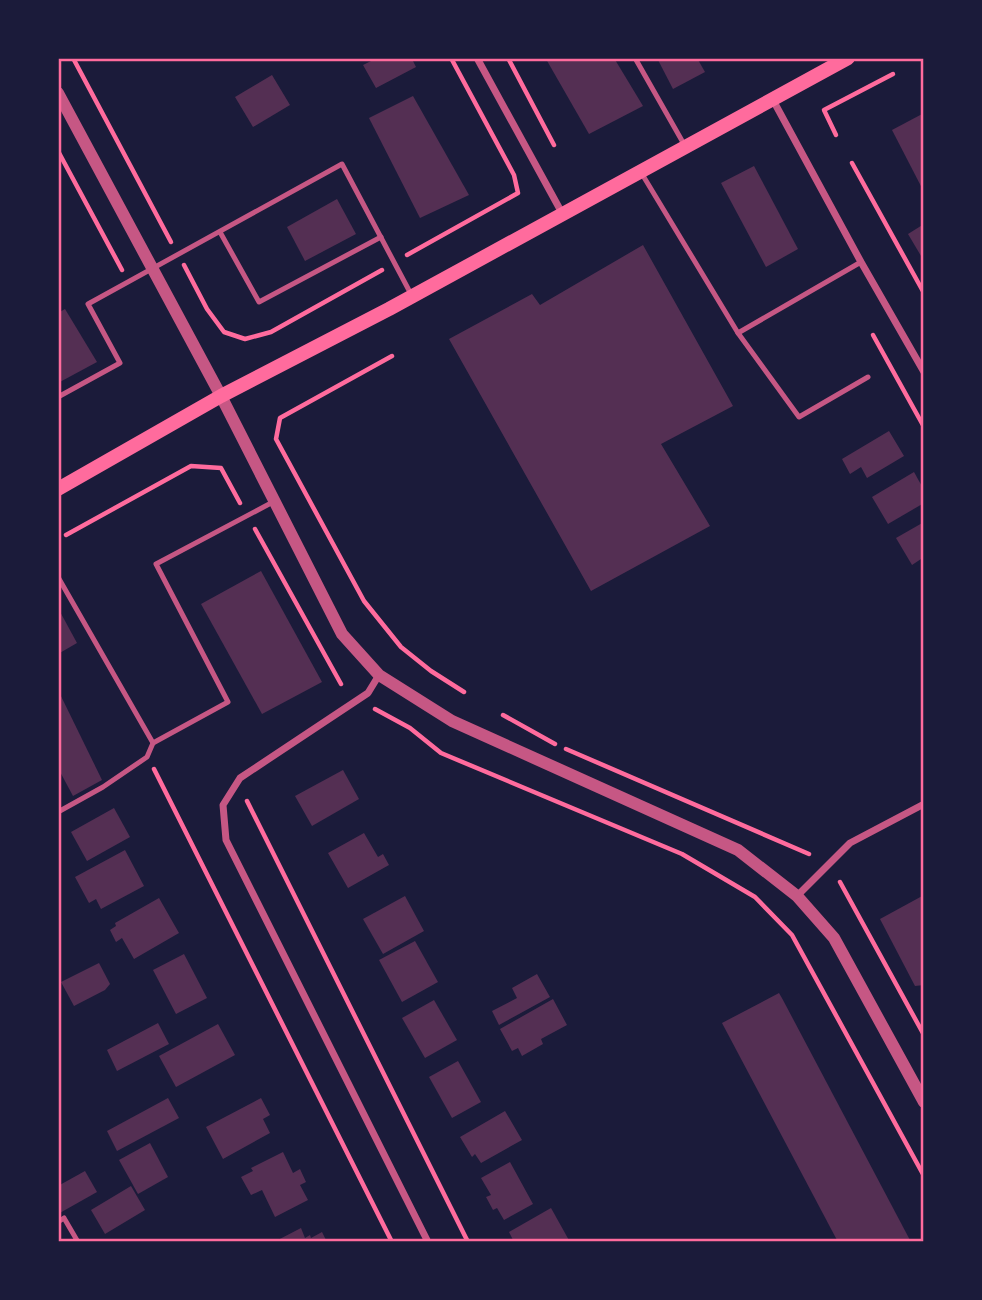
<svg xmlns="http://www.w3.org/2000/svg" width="982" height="1300" font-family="'Open Sans',sans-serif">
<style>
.building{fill:#542f53}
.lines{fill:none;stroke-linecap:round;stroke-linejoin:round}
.path{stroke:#ff6b9d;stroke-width:4.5}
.service{stroke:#c65784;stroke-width:5}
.minor{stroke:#c65784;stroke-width:7}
.tertiary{stroke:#c65784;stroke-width:12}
.secondary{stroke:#ff6b9d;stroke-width:14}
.neatline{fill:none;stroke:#ff6b9d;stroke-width:2.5}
</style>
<rect width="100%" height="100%" fill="#1b1b3a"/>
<g class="building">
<polygon points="377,58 419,58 413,61 416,67 376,88 363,65"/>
<polygon points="549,58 614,58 643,106 589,134 546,59"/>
<polygon points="657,58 697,58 705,72 673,89"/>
<polygon points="272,75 290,105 253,127 235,97"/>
<polygon points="413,96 469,195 420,218 369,118"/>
<polygon points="924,113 924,192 892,130"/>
<polygon points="754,166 798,249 766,267 721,183"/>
<polygon points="337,199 356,234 305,261 287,227"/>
<polygon points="924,224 924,261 908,234"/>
<polygon points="643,245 733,406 661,444 710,526 591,591 449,339 532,294 540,305"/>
<polygon points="65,309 97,362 58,383 58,313"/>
<polygon points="889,431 904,456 867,478 861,467 850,474 842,459"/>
<polygon points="914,472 924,490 924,503 888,524 872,497"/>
<polygon points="924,522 924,557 912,565 896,538"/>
<polygon points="261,571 322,682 262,714 201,604"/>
<polygon points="58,608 77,643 58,654"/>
<polygon points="58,690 102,780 73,796 58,768"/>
<polygon points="343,770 359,799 312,826 295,796"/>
<polygon points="114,808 130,837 87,861 71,832"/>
<polygon points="364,833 378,857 383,854 389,865 348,888 328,853"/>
<polygon points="125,850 144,886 101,909 96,899 89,903 75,877"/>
<polygon points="924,895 924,985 915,986 880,919"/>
<polygon points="405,896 424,931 383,954 363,919"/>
<polygon points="159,898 179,933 134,959 122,938 116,942 110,930 116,926 115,923"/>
<polygon points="415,941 438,982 402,1002 379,960"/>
<polygon points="184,954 207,998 176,1014 153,970"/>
<polygon points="99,963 110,984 105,990 74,1006 61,982"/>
<polygon points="537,974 550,997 499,1025 492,1011 517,998 512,988"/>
<polygon points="779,993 783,1000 911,1242 838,1242 722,1023"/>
<polygon points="553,999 567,1025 541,1039 543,1044 522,1056 518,1048 512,1051 500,1029"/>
<polygon points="434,1000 457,1040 425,1058 402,1018"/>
<polygon points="158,1023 169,1044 117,1071 107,1050"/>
<polygon points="218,1024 235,1055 176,1087 159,1056"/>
<polygon points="458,1061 481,1102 452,1118 429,1077"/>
<polygon points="168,1098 179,1118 117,1151 107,1131"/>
<polygon points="261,1098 270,1115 263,1119 270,1133 223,1159 206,1127"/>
<polygon points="505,1111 522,1140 481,1163 475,1154 472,1157 460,1137"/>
<polygon points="150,1143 168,1177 138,1194 119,1160"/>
<polygon points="283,1152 293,1173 300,1169 306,1182 300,1185 308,1200 275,1217 262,1190 251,1195 241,1177 253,1171 251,1168"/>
<polygon points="510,1162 533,1204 504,1220 497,1208 493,1210 486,1197 491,1195 481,1178"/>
<polygon points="85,1171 97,1192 58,1214 58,1186"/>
<polygon points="131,1186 145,1210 105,1234 91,1210"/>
<polygon points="551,1208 570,1242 514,1242 509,1232"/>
<polygon points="301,1228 305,1238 310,1235 311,1238 322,1232 327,1242 274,1242"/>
</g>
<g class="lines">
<g class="path">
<polyline points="73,58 171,242"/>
<polyline points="508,58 554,145"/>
<polyline points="836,135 824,110 893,74"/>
<polyline points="58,151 122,270"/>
<polyline points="852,163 924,293"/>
<polyline points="407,255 518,193 514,175 451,58"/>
<polyline points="184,265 207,309 224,332 245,339 271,332 382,270"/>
<polyline points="873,335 924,427"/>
<polyline points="392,356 280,418 276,439 364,601 401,647 431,671 464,692"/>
<polyline points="255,529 341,684"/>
<polyline points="66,535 191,466 221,468 240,503"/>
<polyline points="375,709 410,728 441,753 682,854 755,897 792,935 924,1176"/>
<polyline points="503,715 555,744"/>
<polyline points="566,749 809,854"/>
<polyline points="154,769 392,1242"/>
<polyline points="247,801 468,1242"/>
<polyline points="840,882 924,1035"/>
</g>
<g class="service">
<polyline points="635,58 685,146"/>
<polyline points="642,174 738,333 861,262"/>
<polyline points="220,232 259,302 381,237"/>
<polyline points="738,333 799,417 868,377"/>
<polyline points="58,397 120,363 88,304 342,164 412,296"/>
<polyline points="58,577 153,743 228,702 156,564 273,502"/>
<polyline points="58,812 103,787 147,757 153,743"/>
<polyline points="58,1222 64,1218 78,1242"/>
</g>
<g class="minor">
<polyline points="477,58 562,213"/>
<polyline points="773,100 861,262 924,372"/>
<polyline points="379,675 368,693 240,778 223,805 226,840 428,1242"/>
<polyline points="797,896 850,843 924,804"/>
</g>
<polyline class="tertiary" points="58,93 221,396 342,634 379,675 452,721 738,850 797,896 834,938 924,1102"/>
<polyline class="secondary" points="58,489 221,396 389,309 848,58"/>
</g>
<rect width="982" height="1300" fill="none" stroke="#1b1b3a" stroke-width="119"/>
<rect x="60" y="60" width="862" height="1180" class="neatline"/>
</svg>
